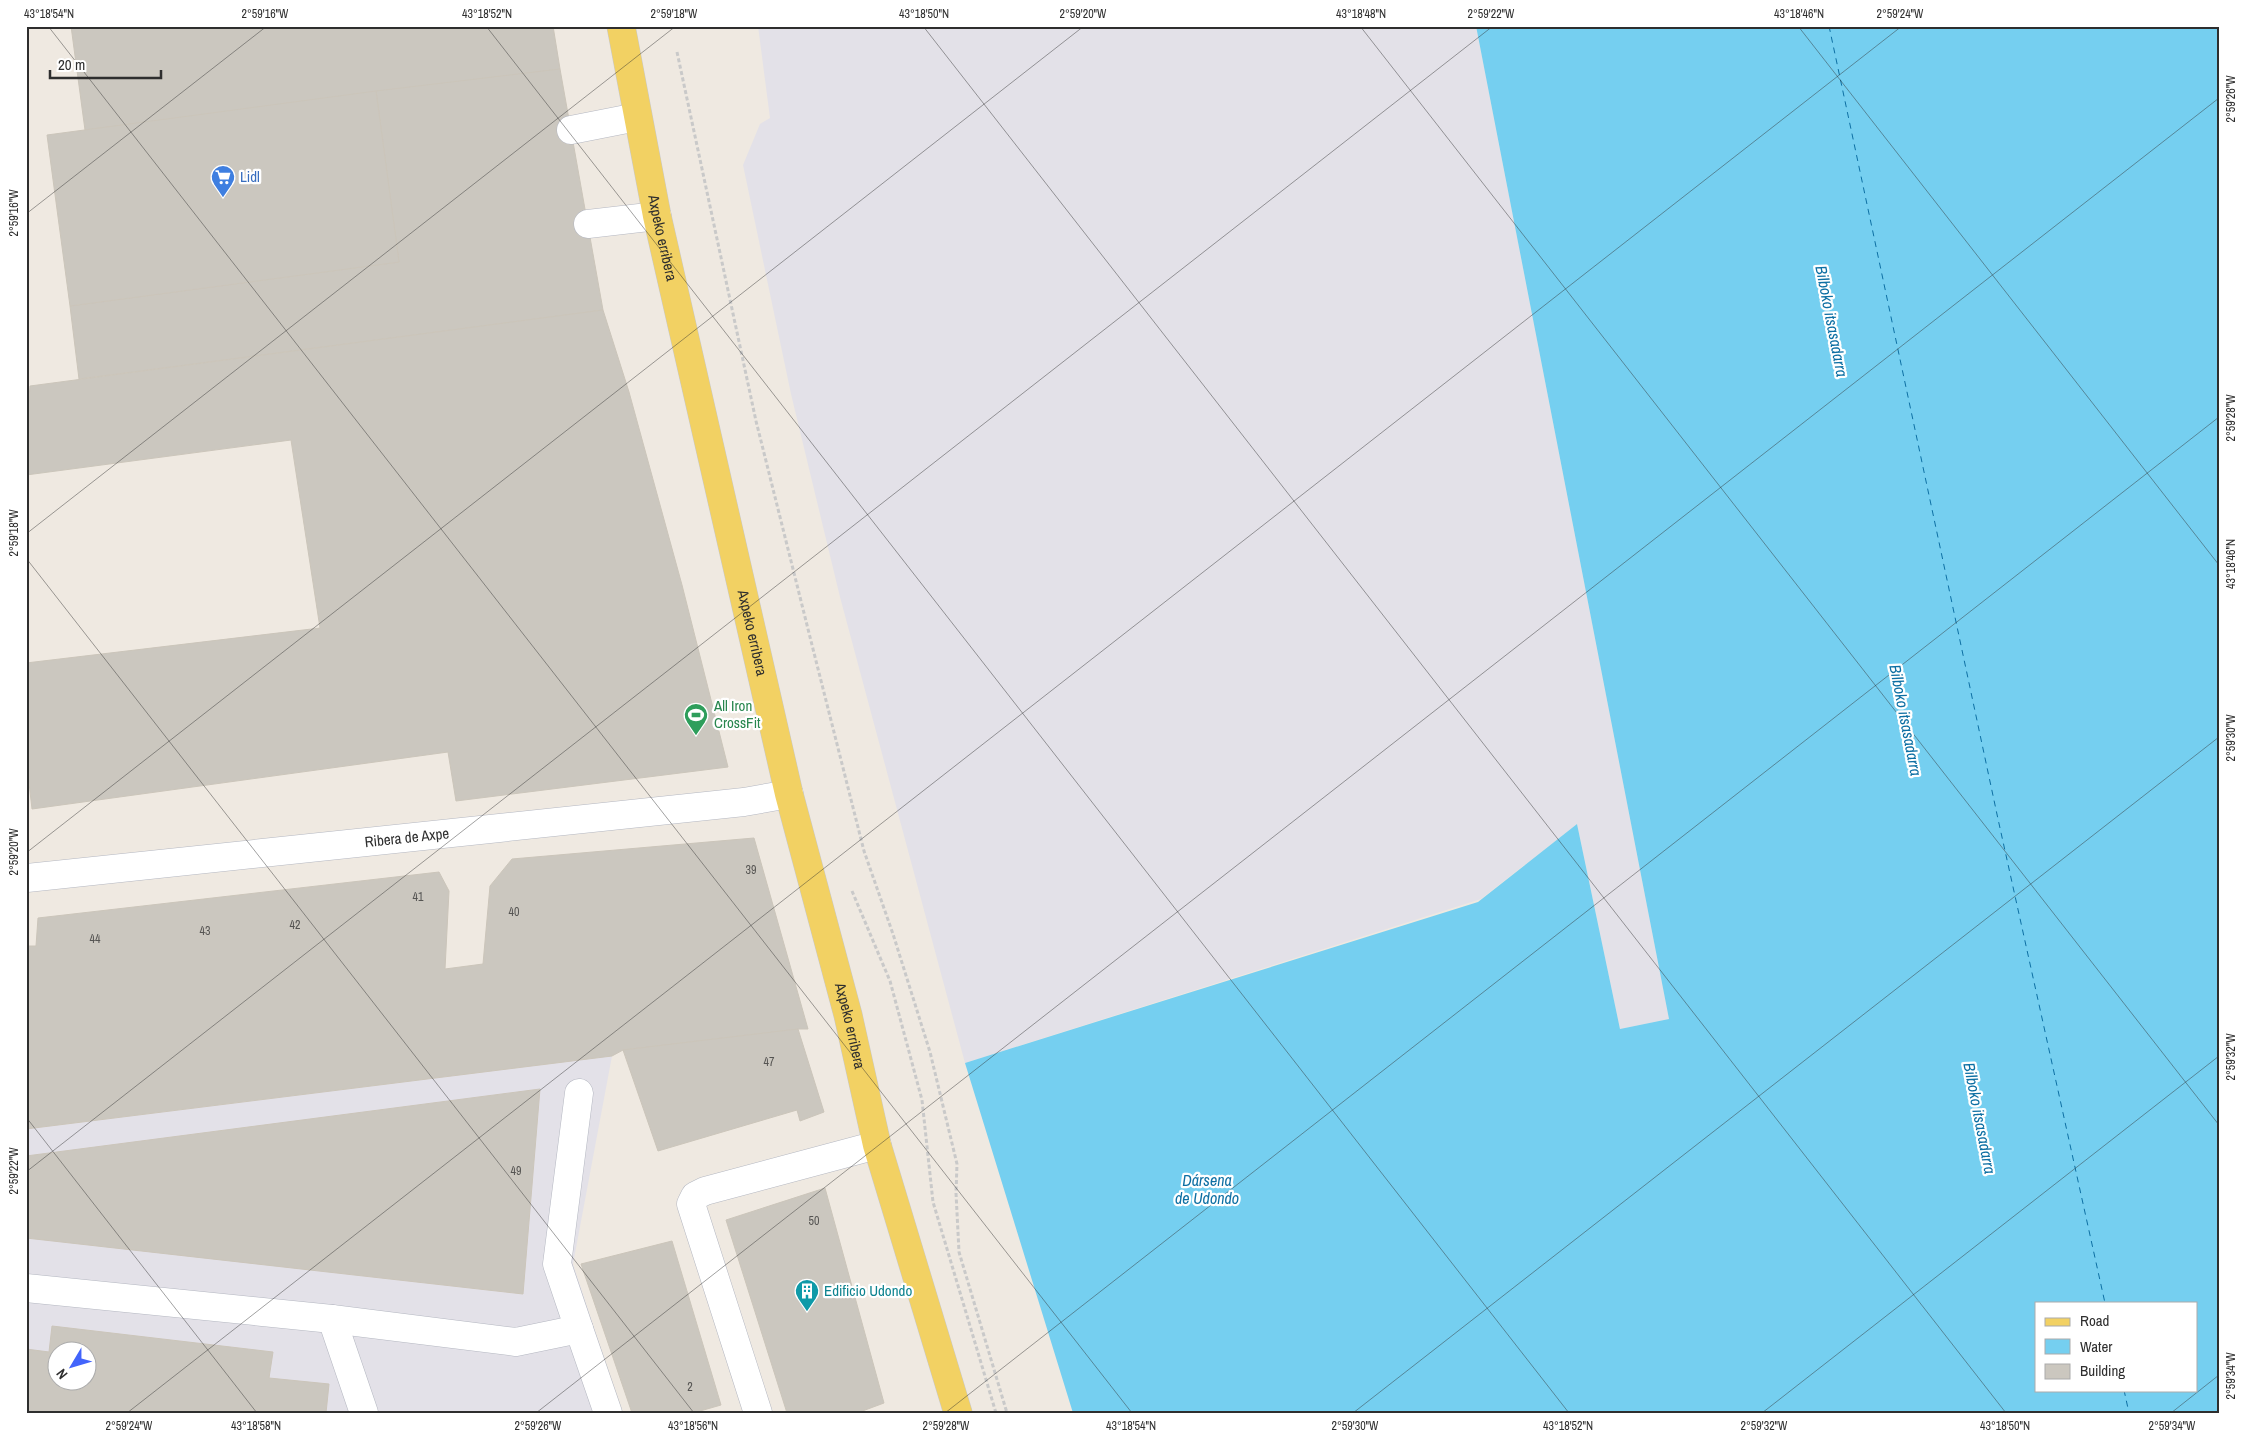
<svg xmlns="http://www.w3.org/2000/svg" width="2245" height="1439" font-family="'Archivo Narrow',sans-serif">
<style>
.industrial{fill:#e3e1e8;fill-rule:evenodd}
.water{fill:#75cff0;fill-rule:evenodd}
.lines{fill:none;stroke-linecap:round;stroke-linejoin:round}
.ferry{stroke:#0d6fa3;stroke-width:1;stroke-dasharray:6 5;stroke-linecap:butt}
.building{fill:#cbc7bf;stroke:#cbc5ba;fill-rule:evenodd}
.minor-casing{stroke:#b4b7c1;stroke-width:29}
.major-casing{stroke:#c9c9c9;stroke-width:29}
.path{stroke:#c9c9c9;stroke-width:3;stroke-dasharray:4 2.5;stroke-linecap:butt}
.minor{stroke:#fff;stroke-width:28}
.major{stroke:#f2d163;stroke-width:28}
.ticks{fill:none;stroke:#2e2e2e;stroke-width:1;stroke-opacity:0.45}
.labels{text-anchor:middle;stroke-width:4.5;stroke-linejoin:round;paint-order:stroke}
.number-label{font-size:12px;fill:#555452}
.shop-label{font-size:15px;fill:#366cbe;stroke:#fff;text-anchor:start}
.street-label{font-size:15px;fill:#2e2e2e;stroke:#fff}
.leisure-label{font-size:15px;fill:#27864d;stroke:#fff;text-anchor:start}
.culture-label{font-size:15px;fill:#0d838f;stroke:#fff;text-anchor:start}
.water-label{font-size:16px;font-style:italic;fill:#0d6fa3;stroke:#fff}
.neatline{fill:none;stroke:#2e2e2e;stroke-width:2}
.ticks-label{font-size:12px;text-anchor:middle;fill:#2e2e2e}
</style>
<rect width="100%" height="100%" fill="#efe9e1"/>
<g class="industrial">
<polygon points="758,26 1476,26 1669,1019 1620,1029 1577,824 1481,899 965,1063 840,597 791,394 743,165 760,124 770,118"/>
<path d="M612 1056 573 1264 622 1413H26V1129ZM58 1352H88V1382H58Z"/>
</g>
<path class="water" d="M1476 26H2219V1413H1073L965 1063 1478 902 1577 824 1620 1029 1669 1019ZM2036 1303H2196V1390H2036Z"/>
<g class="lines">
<g class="ferry">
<polyline points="1829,26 1998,819 2105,1303"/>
<polyline points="2124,1390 2129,1413"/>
</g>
</g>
<g class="building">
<polygon points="71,26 553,26 560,69 85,130"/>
<polygon points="560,69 603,310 79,379 70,306 399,262 376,91"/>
<polygon points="376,91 399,262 70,306 47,135"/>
<polygon points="603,310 629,392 682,585 728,767 456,801 448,752 32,809 26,757 26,663 320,628 291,440 26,475 26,433 30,386"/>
<polygon points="754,838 808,1029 798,1029 623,1050 612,1056 26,1129 26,946 36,946 38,918 439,872 449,891 445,969 483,964 490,886 512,859"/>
<polygon points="798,1029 824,1112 800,1121 797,1110 658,1151 623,1050"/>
<polygon points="540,1089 523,1294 26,1238 26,1156"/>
<polygon points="825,1188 884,1403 857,1413 787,1413 726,1220"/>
<polygon points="672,1241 721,1405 693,1413 632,1413 581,1264"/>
<path d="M52 1326 273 1352 269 1378 329 1384 326 1413H26V1349L49 1352ZM58 1352H88V1382H58Z"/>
</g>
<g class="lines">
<g class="minor-casing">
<g id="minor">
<polyline points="571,130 637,117"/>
<polyline points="588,224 657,216"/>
<path id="s1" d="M27 878 744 802 789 794"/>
<polyline points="26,1288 332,1319 516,1342 579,1329 557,1264 579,1093"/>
<polyline points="332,1319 364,1413"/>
<polyline points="579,1329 608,1413"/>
<polyline points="758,1413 691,1204 695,1196 705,1191 877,1145"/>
</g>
</g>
<g class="major-casing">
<g id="major">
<path id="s2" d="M621 26 657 216 789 794 848 1015 877 1145 958 1413"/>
</g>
</g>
<g class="path">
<polyline points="677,52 756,421 812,645 864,851 893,934 930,1052 957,1164 956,1193 959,1252 1007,1413"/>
<polyline points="852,891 890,981 922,1100 933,1202 996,1413"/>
</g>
<use href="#minor" class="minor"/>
<use href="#major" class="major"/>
</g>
<path class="ticks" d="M48 26 1132 1413M486 26 1569 1413M923 26 2006 1413M1360 26 2219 1125M1798 26 2219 565M26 214 267 26M26 534 676 26M26 558 694 1413M26 853 1084 26M26 1117 257 1413M26 1172 1493 26M127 1413 1902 26M536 1413 2219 98M945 1413 2219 417M1353 1413 2219 737M1762 1413 2219 1056M2171 1413 2219 1375"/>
<defs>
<g id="supermarket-pin" transform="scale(1.25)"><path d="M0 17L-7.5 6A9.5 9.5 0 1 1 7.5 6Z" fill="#3f7fe0" stroke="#fff"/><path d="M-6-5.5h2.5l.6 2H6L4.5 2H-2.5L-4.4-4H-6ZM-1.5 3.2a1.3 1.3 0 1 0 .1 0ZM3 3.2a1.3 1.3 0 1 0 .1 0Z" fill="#fff"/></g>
<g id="stadium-pin" transform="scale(1.25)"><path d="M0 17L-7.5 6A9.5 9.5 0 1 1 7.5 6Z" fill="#2e9e5b" stroke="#fff"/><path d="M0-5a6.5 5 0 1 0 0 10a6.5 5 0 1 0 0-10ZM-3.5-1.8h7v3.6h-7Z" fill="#fff"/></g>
<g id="building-pin" transform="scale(1.25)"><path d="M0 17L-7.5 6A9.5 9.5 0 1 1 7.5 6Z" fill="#0f9aa8" stroke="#fff"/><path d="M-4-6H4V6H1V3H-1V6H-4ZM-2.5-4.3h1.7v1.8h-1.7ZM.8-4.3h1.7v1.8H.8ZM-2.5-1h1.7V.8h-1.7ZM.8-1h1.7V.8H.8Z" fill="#fff"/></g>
</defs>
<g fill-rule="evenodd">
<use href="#supermarket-pin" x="223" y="177"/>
<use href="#stadium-pin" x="696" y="715"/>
<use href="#building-pin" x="807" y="1291"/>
</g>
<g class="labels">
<g class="number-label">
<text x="751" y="874">39</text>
<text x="418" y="901">41</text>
<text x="514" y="916">40</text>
<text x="295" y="929">42</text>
<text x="205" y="935">43</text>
<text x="95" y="943">44</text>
<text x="769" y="1066">47</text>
<text x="516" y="1175">49</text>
<text x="814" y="1225">50</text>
<text x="690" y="1391">2</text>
</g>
<g class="shop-label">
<text x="240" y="182">Lidl</text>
</g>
<g class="street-label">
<text dy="5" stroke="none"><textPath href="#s2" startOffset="216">Axpeko erribera</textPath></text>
<text dy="5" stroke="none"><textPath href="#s2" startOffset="621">Axpeko erribera</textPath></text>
<text dy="5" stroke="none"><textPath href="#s1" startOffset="382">Ribera de Axpe</textPath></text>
<text dy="5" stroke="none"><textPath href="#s2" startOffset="1026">Axpeko erribera</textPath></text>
</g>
<g class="leisure-label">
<text x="714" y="711">All Iron<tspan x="714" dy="17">CrossFit</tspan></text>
</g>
<g class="culture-label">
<text x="824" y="1296">Edificio Udondo</text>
</g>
<g class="water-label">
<text transform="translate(1832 321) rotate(79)" y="6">Bilboko itsasadarra</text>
<text transform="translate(1906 720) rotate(79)" y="6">Bilboko itsasadarra</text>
<text transform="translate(1980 1118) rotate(79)" y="6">Bilboko itsasadarra</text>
<text x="1207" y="1186">Dársena<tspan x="1207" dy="18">de Udondo</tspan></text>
</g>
</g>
<rect width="2245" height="1439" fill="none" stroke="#ffffff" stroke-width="55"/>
<rect x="2035" y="1302" width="162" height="90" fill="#ffffff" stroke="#ababab"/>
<rect x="2045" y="1318" width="25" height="8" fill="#f2d163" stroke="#ababab"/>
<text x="2080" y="1326" font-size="15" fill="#2e2e2e">Road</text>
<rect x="2045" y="1339" width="25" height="15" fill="#75cff0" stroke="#ababab"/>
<text x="2080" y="1352" font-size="15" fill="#2e2e2e">Water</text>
<rect x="2045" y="1364" width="25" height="15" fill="#cbc7bf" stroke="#ababab"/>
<text x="2080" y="1376" font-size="15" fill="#2e2e2e">Building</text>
<g transform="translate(72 1366) rotate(232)"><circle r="24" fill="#ffffff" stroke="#ababab"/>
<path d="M0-4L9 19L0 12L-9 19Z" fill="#4264fb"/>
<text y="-8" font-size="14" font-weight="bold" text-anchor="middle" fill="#2e2e2e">N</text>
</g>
<path d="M50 70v8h111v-8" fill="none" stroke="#2e2e2e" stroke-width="2.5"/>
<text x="58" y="70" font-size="15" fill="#2e2e2e" stroke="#ffffff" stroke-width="4" paint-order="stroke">20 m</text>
<rect x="28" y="28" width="2190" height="1384" class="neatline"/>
<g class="ticks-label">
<text x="49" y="18">43°18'54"N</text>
<text x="265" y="18">2°59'16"W</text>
<text x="487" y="18">43°18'52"N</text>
<text x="674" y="18">2°59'18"W</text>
<text x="924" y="18">43°18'50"N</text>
<text x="1083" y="18">2°59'20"W</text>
<text x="1361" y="18">43°18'48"N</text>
<text x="1491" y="18">2°59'22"W</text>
<text x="1799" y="18">43°18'46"N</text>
<text x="1900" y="18">2°59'24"W</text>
<text transform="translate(2231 99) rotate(-90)" y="4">2°59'26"W</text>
<text transform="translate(14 213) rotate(-90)" y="4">2°59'16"W</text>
<text transform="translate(2231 418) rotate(-90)" y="4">2°59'28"W</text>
<text transform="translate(14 533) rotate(-90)" y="4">2°59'18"W</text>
<text transform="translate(2231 564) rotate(-90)" y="4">43°18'46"N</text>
<text transform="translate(2231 738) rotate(-90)" y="4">2°59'30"W</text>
<text transform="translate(14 852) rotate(-90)" y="4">2°59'20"W</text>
<text transform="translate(2231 1057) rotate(-90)" y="4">2°59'32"W</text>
<text transform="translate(14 1171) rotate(-90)" y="4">2°59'22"W</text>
<text transform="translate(2231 1376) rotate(-90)" y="4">2°59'34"W</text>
<text x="129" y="1430">2°59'24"W</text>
<text x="256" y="1430">43°18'58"N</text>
<text x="538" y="1430">2°59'26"W</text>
<text x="693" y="1430">43°18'56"N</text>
<text x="946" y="1430">2°59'28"W</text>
<text x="1131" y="1430">43°18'54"N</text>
<text x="1355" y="1430">2°59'30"W</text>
<text x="1568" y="1430">43°18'52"N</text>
<text x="1764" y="1430">2°59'32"W</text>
<text x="2005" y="1430">43°18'50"N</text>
<text x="2172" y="1430">2°59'34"W</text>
</g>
</svg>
